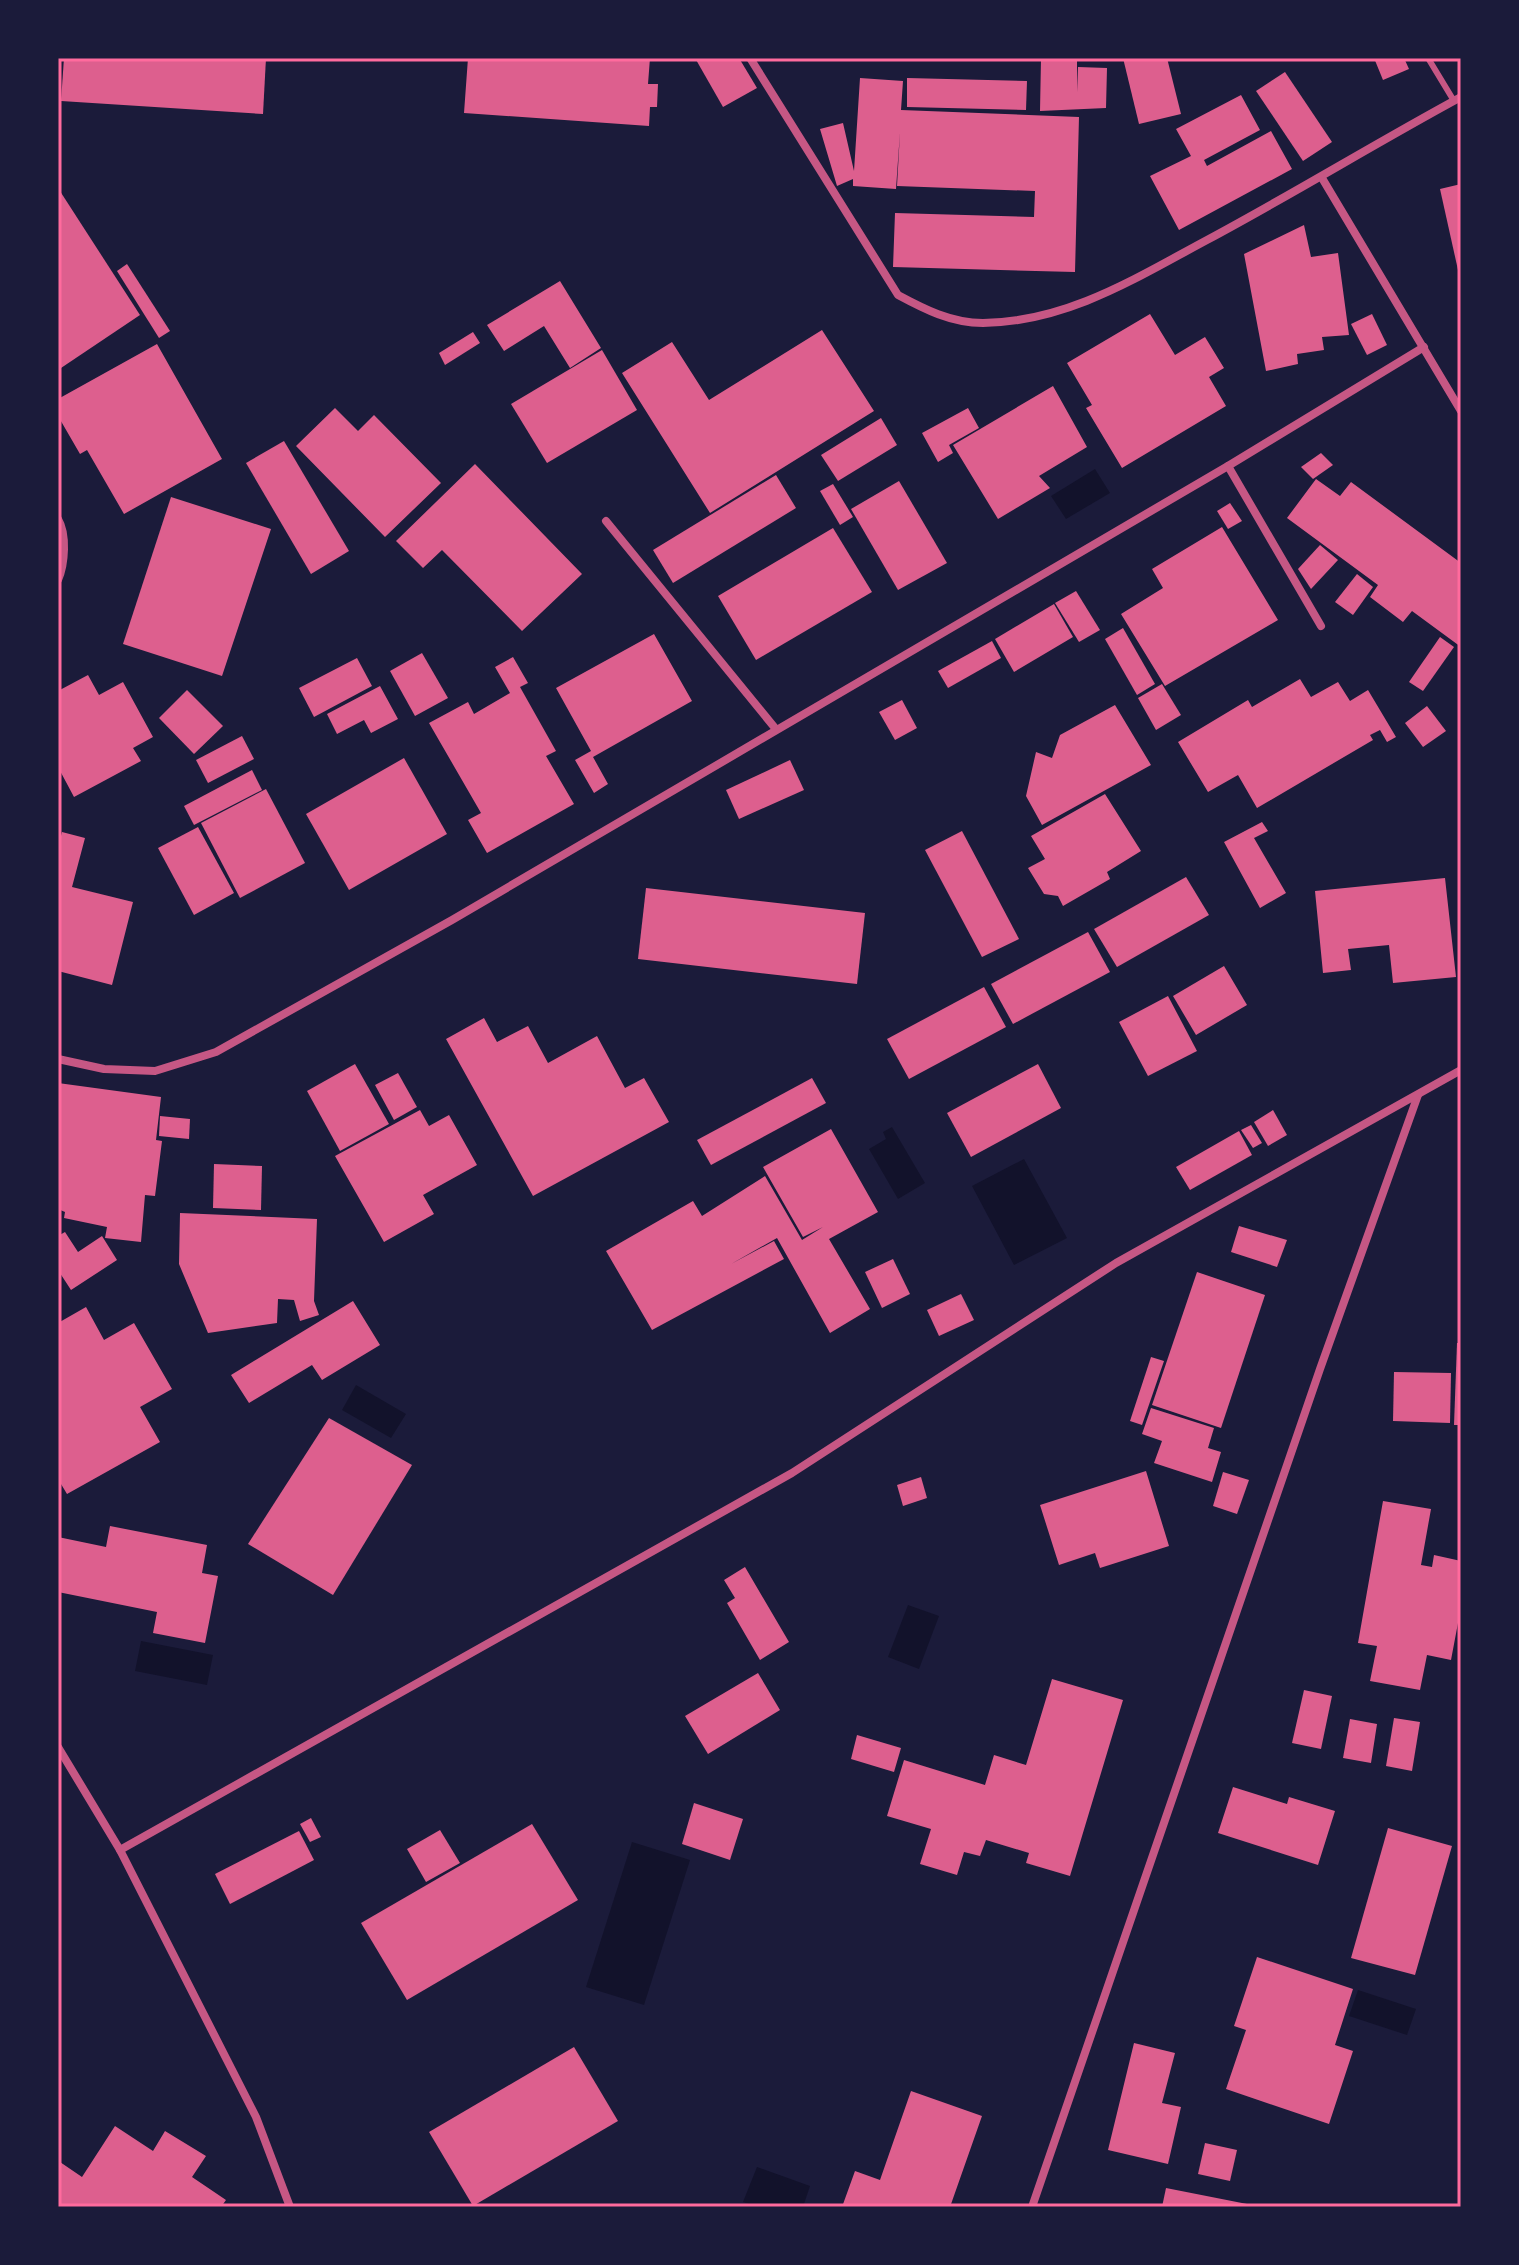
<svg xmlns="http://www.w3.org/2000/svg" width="1519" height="2265" font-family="'Varela Round',sans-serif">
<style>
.water{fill:#12122b}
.building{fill:#dd5f8e}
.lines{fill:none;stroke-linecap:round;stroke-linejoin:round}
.service{stroke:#c65784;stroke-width:6}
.minor{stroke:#c65784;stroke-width:8}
.neatline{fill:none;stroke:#ff6b9d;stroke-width:3}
</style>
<rect width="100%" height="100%" fill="#1b1b3a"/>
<g class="water">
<polygon points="1095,469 1110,493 1066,519 1051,496"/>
<polygon points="892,1127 925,1183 898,1199 869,1149 886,1139 883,1132"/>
<polygon points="1024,1159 1067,1238 1014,1265 972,1186"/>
<polygon points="356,1385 406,1414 391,1438 342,1410"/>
<polygon points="908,1605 939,1616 919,1669 888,1657"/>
<polygon points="141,1641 213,1655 207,1685 135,1671"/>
<polygon points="632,1842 690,1860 644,2005 586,1987"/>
<polygon points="1358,1990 1416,2009 1407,2035 1349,2016"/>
<polygon points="757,2167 810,2186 803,2207 758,2207 743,2202"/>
</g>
<g class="building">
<polygon points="64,58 266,58 263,114 61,101"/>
<polygon points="468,58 650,58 648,84 658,84 657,107 650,107 649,126 464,113"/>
<polygon points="695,58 739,58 757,88 723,107"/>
<polygon points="1041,58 1077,58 1077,92 1078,67 1107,68 1106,108 1040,111"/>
<polygon points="1123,58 1167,58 1181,114 1139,124"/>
<polygon points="1374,58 1404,58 1409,69 1383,80"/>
<polygon points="1285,72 1332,142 1303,161 1256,91"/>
<polygon points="860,78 903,81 901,110 1079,117 1075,272 893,267 895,213 1034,217 1035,191 897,186 900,132 896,189 853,186 853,179 837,186 820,129 843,123 854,171"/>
<polygon points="907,78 1027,81 1026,110 907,107"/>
<polygon points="1241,95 1260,130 1204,160 1207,166 1271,131 1292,169 1179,230 1150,176 1191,156 1176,129"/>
<polygon points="1461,184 1461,279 1460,279 1440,189"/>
<polygon points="58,188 140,315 61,368 58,363"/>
<polygon points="1304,225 1311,257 1338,253 1349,335 1322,337 1324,350 1297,354 1298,364 1266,371 1244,254"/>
<polygon points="127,264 170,331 159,338 117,271"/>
<polygon points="560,281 601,348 570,368 544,326 504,351 487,325"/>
<polygon points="1150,314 1175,355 1205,337 1224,368 1209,377 1226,406 1122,468 1086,408 1092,405 1067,363"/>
<polygon points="1372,314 1387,345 1367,355 1351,324"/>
<polygon points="822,330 874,411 710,513 622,373 672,342 709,400"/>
<polygon points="473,332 480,343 445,365 439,353"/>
<polygon points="157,344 222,459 124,514 87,450 80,454 58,416 58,399"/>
<polygon points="602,350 637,410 547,463 511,404"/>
<polygon points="1053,386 1087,447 1039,476 1050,488 998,519 953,445"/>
<polygon points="335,408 358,431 374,415 441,483 385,537 296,446"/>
<polygon points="968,408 979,428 949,445 953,453 938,462 922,433"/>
<polygon points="881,418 897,445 838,481 821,455"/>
<polygon points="284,441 349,551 311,574 246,463"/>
<polygon points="1321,453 1333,465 1313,479 1301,467"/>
<polygon points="475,464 582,574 522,631 442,550 423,568 396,541"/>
<polygon points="776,475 796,508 673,583 653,550"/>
<polygon points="1316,479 1340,496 1351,482 1461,563 1461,647 1412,611 1403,622 1370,597 1378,585 1287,518"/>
<polygon points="899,481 947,563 898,590 851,509"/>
<polygon points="833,484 853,517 840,525 820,491"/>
<polygon points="171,497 271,529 222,676 123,644"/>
<polygon points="1230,503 1242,521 1228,529 1217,511"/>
<polygon points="1222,527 1278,620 1165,686 1121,614 1163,588 1152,569"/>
<polygon points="833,528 872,592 756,660 718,596"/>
<polygon points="1320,545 1338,560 1311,589 1298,569"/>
<polygon points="1357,574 1373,587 1353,615 1335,602"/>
<polygon points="1076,591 1100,630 1079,642 1055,603"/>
<polygon points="1054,604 1073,637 1014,672 995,639"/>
<polygon points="1123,628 1155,684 1137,695 1105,639"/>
<polygon points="654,634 692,701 593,757 608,784 594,793 575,760 591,751 556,688"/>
<polygon points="1440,637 1454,647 1423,691 1409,682"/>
<polygon points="992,641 1001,658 948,688 938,671"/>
<polygon points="422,653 448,698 415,716 390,671"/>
<polygon points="513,657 528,683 520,687 556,751 546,756 574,804 487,853 468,820 481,813 429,723 468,702 474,714 510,693 495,667"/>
<polygon points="357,658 372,686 314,717 299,688"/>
<polygon points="88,675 99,695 123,682 153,737 133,748 141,761 74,797 58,767 58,691"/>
<polygon points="1300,679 1311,697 1338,682 1350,701 1368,690 1396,737 1387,742 1380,730 1370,735 1373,740 1257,808 1238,775 1208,792 1178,742 1248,700 1252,707"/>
<polygon points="1162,684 1181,715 1156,730 1138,698"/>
<polygon points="380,686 398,719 371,733 364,720 337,734 327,714"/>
<polygon points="187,690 223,726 194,754 159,718"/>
<polygon points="902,700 917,728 895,740 879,712"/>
<polygon points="1115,705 1151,765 1042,825 1026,796 1036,752 1052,758 1060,735"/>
<polygon points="1427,706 1446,731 1423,747 1405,723"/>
<polygon points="242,736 254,759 208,783 196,760"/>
<polygon points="404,758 447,834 349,890 306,814"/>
<polygon points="790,760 804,790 739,819 726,790"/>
<polygon points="252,770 262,790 194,825 184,806"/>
<polygon points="266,789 305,863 240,898 201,823"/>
<polygon points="1105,794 1141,851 1107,872 1110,879 1063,906 1058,896 1044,894 1028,868 1045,859 1031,836"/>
<polygon points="1262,822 1268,831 1254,838 1286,893 1260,908 1224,842"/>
<polygon points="198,827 234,893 194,915 158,848"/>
<polygon points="962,831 1019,939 982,957 925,850"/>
<polygon points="62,832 85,838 72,887 133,902 112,985 58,971 58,848"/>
<polygon points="1186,877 1209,915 1117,967 1094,929"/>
<polygon points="1445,878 1456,977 1393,983 1389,945 1348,949 1351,970 1323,973 1315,891"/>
<polygon points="646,888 865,913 857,984 638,959"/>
<polygon points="1088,932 1110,972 1013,1024 991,984"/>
<polygon points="1224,966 1247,1005 1196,1035 1173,996"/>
<polygon points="984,987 1006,1027 909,1079 887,1039"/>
<polygon points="1168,996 1197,1051 1148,1076 1119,1022"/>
<polygon points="484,1018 497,1042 528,1026 548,1063 597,1036 625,1088 644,1078 669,1122 533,1196 446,1039"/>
<polygon points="355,1064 389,1124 340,1151 307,1091"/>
<polygon points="1038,1064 1061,1108 971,1157 947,1113"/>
<polygon points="398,1073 417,1107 394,1120 375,1085"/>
<polygon points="812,1078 826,1103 711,1165 697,1140"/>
<polygon points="58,1083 161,1097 156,1140 162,1141 155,1196 145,1195 141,1242 105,1238 107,1227 64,1218 65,1212 58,1209"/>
<polygon points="420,1110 429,1126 449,1115 477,1165 423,1195 434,1214 384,1242 335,1156"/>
<polygon points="1273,1110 1287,1135 1268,1146 1254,1122"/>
<polygon points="160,1116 190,1119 189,1139 159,1136"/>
<polygon points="1251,1125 1262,1143 1253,1148 1241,1130"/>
<polygon points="831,1129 878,1212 829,1239 870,1309 830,1333 777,1238 731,1264 774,1241 784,1259 652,1330 606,1251 693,1201 702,1216 765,1176 802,1240 823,1227 803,1237 763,1167"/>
<polygon points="1239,1131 1252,1155 1190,1190 1176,1167"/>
<polygon points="214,1164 262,1166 261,1210 213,1208"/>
<polygon points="180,1213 317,1219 314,1301 319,1315 300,1321 294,1300 278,1299 277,1323 208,1333 179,1264"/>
<polygon points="1239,1226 1287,1240 1277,1267 1231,1252"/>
<polygon points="65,1232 78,1252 102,1236 117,1260 71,1290 58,1270 58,1236"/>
<polygon points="893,1259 910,1294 882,1308 865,1272"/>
<polygon points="1197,1272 1265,1295 1221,1428 1152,1405"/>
<polygon points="961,1294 974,1320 939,1336 927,1310"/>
<polygon points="353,1301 380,1345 322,1380 312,1365 249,1403 231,1375"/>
<polygon points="86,1307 104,1340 134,1323 172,1389 140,1407 160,1442 67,1494 58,1479 58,1323"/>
<polygon points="1457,1343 1461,1343 1461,1425 1454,1425"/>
<polygon points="1151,1357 1164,1361 1142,1425 1130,1421"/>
<polygon points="1394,1372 1451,1373 1450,1423 1393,1421"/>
<polygon points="1151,1408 1214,1428 1208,1448 1221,1452 1212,1482 1154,1463 1162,1441 1142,1434"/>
<polygon points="329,1418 412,1465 333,1595 248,1544"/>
<polygon points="1146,1471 1169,1546 1100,1568 1095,1553 1059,1565 1040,1505"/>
<polygon points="1223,1472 1249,1480 1237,1514 1213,1506"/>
<polygon points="921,1477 927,1498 903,1506 897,1485"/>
<polygon points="1383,1501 1431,1509 1421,1565 1432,1567 1434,1555 1461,1561 1461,1607 1451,1660 1427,1655 1420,1690 1370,1681 1377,1646 1358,1643"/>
<polygon points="110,1526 207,1545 202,1573 218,1576 205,1643 153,1633 157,1612 58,1592 58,1537 106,1547"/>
<polygon points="745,1567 789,1642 760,1660 727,1603 735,1598 724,1580"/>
<polygon points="758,1673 780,1710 708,1754 685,1716"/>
<polygon points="1052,1679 1123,1700 1070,1876 1026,1863 1029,1853 986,1840 980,1856 964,1852 957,1875 920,1864 931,1829 887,1816 904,1760 985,1785 994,1755 1026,1765"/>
<polygon points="1304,1690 1332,1696 1321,1749 1292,1743"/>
<polygon points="1394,1718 1420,1722 1412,1771 1386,1766"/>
<polygon points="1350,1719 1377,1724 1371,1763 1343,1758"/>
<polygon points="857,1735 901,1748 894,1772 851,1759"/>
<polygon points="1233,1787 1287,1804 1289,1797 1335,1811 1318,1865 1218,1833"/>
<polygon points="694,1803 743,1819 730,1860 682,1844"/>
<polygon points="311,1818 321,1837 310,1842 300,1824"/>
<polygon points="532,1824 578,1900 407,2000 361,1923"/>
<polygon points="1388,1828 1452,1846 1415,1975 1351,1958"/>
<polygon points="440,1830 460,1863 426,1882 407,1849"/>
<polygon points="299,1831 314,1860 230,1904 215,1874"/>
<polygon points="1257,1957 1353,1989 1335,2045 1353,2051 1329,2124 1226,2089 1246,2030 1234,2026"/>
<polygon points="1134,2043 1175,2053 1162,2103 1181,2107 1168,2164 1108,2150"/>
<polygon points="574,2047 618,2121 473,2206 429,2132"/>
<polygon points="911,2091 982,2116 950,2207 842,2207 855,2171 880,2180"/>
<polygon points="115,2126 153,2151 165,2131 206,2156 192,2177 226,2200 221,2207 58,2207 60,2162 82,2177"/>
<polygon points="1205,2143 1237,2150 1230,2181 1198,2174"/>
<polygon points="1166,2188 1247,2204 1246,2207 1162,2207"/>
</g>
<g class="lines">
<polyline class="service" points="1428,58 1454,101"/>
<g class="minor">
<path d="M750 58 898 295C924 309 951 323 983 323 1067 322 1136 278 1207 240 1293 194 1376 143 1461 97"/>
<polyline points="1322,178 1461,411"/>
<polyline points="1228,466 1321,626"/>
<path d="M58 519C67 534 65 564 58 580"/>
<polyline points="606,521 775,728"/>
<polyline points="58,1059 104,1069 155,1071 216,1052 452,920 1228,466 1424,347"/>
<polyline points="58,1747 120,1850 256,2117 290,2207"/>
<polyline points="120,1850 792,1473 1116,1263 1461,1070"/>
<polyline points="1032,2207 1320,1369 1418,1095"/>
</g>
</g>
<rect width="1519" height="2265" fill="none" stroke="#1b1b3a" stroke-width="120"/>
<rect x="60" y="60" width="1399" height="2145" class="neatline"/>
</svg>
